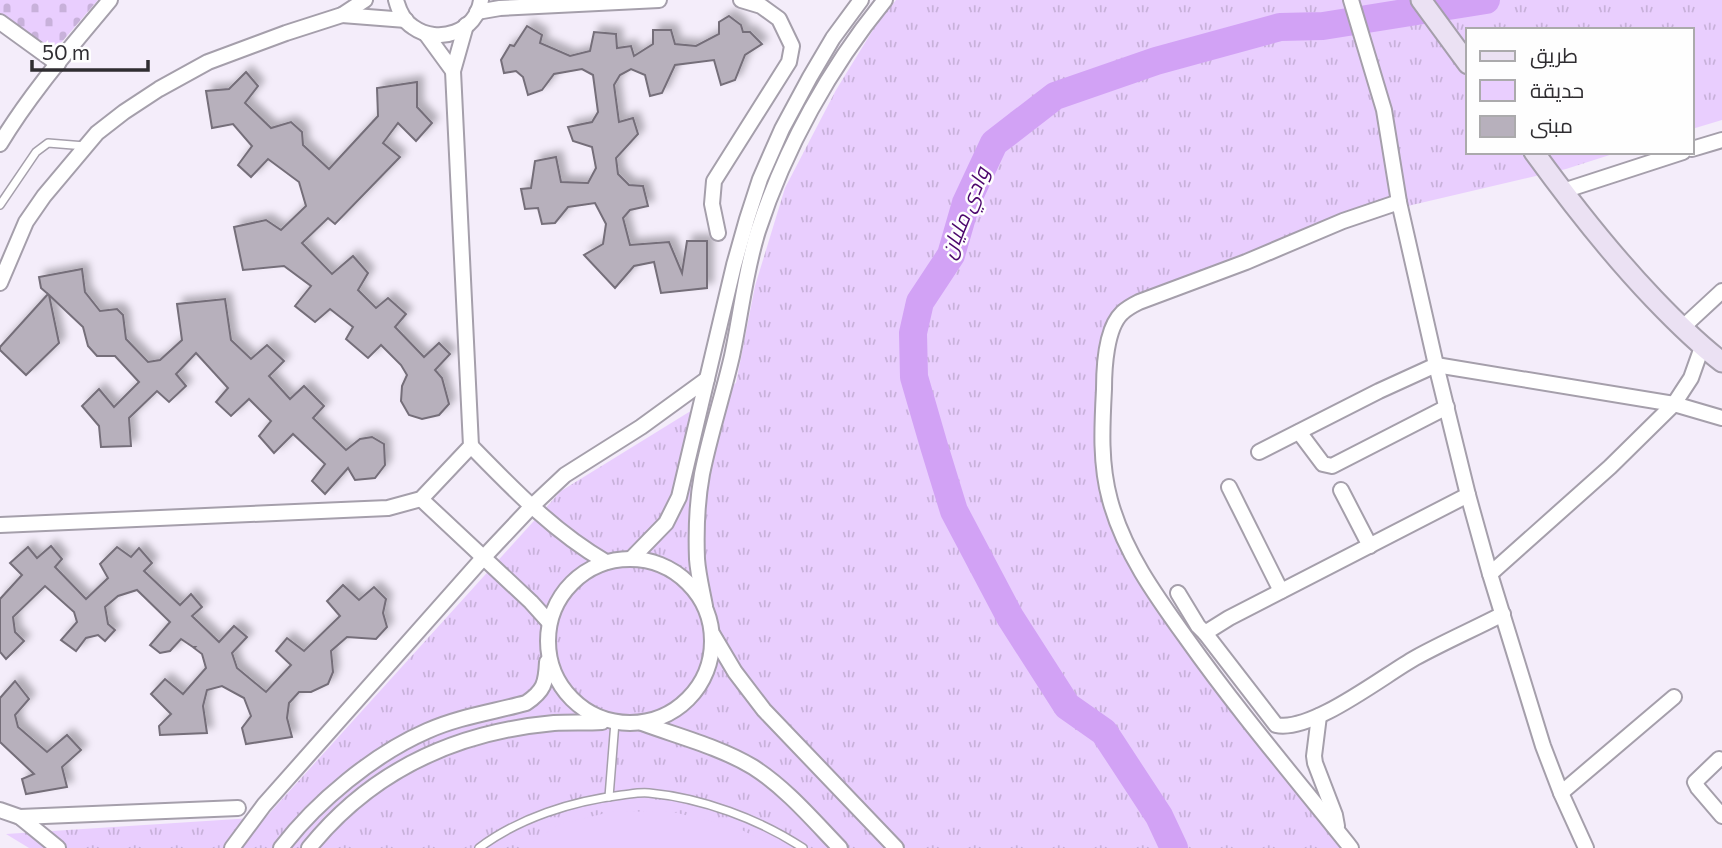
<svg xmlns="http://www.w3.org/2000/svg" width="1722" height="848" font-family="Commissioner,Cairo,sans-serif">
<style>
.grass{fill:url(#grass-tufts)}
.cemetery{fill:url(#cemetery-stones)}
.park{fill:#e9cefe}
.lines{fill:none;stroke-linecap:round;stroke-linejoin:round}
.river{stroke:#d2a2f5;stroke-width:28}
.building{fill:#b7b0bc;stroke:#746e79;stroke-width:2;filter:url(#shadow)}
.lane-casing{stroke:#a59fab;stroke-width:10}
.street-casing{stroke:#a59fab;stroke-width:18}
.secondary-casing{stroke:#a59fab;stroke-width:23}
.lane{stroke:#fff;stroke-width:7}
.street{stroke:#fff;stroke-width:14}
.secondary{stroke:#ebe1f3;stroke-width:19}
.labels{text-anchor:middle;stroke-width:5;stroke-linejoin:round;paint-order:stroke}
.water-label{font-size:21px;font-style:italic;fill:#4b066c;stroke:#fefefe}
</style>
<defs>
<pattern id="grass-tufts" width="24" height="20" patternUnits="userSpaceOnUse" patternTransform="scale(1.75)"><rect width="24" height="20" fill="#e9cefe"/><path d="M3 7l-1-3M5 7V3M7 7l1-3M15 17l-1-3M17 17v-4M19 17l1-3" fill="none" stroke="#c8b1da"/></pattern>
<pattern id="cemetery-stones" width="16" height="16" patternUnits="userSpaceOnUse" patternTransform="scale(1.75)"><rect width="16" height="16" fill="#e9cefe"/><path d="M2 7V4a2 2 0 0 1 4 0v3zM10 15v-3a2 2 0 0 1 4 0v3z" fill="#c8b1da"/></pattern>
<filter id="shadow"><feDropShadow dx="6" dy="-6" stdDeviation="3.5" flood-color="#0004"/></filter>
</defs>
<rect width="100%" height="100%" fill="#f4edfa"/>
<polygon class="grass" points="896,0 1722,0 1722,120 1692,129 1692,30 1468,30 1468,152 1619,152 1566,169 1412,205 1137,295 1114,312 1102,345 1095,411 1096,472 1112,532 1157,611 1199,669 1342,848 29,848 6,834 266,817 561,491 736,383 755,286 785,188 836,90 876,25"/>
<polygon class="cemetery" points="0,0 98,0 54,51 0,24"/>
<polygon class="park" points="669,811 738,828 777,848 525,848 557,825 610,812"/>
<g class="lines">
<polyline class="river" points="1174,848 1159,816 1104,732 1067,706 1010,617 954,511 934,446 914,377 913,333 920,302 951,255 966,203 994,143 1055,96 1156,61 1280,27 1323,26 1486,0"/>
</g>
<g class="building">
<polygon points="729,16 741,25 743,32 750,32 762,44 745,55 735,80 721,85 714,60 675,65 662,93 650,96 645,75 631,69 620,75 614,85 619,122 633,118 638,134 616,158 618,174 629,185 643,186 648,206 630,210 623,218 630,245 669,242 682,273 687,241 707,241 707,288 661,293 654,262 634,266 615,288 584,255 603,244 606,224 595,203 568,207 555,223 542,224 538,208 525,209 521,189 531,188 535,161 556,157 561,182 588,183 596,168 592,147 573,141 568,127 592,122 598,112 593,75 582,69 554,74 542,90 528,95 523,77 516,71 504,73 501,60 510,45 514,46 527,26 542,35 540,43 570,56 590,51 594,32 616,34 617,48 631,46 634,56 653,44 653,30 671,30 675,44 696,46 719,34 719,22"/>
<polygon points="246,72 258,86 245,103 271,128 291,122 302,132 303,145 329,169 378,116 377,88 417,82 417,107 432,123 416,141 398,123 383,143 400,157 335,224 328,218 302,243 332,274 353,256 368,273 358,290 376,308 388,298 406,314 395,327 424,357 439,343 450,354 435,370 442,378 449,404 439,415 422,419 409,415 401,401 402,386 407,375 401,365 381,345 368,358 346,339 353,327 330,309 315,322 295,306 311,286 284,266 243,270 234,227 266,220 281,230 306,206 299,182 268,159 251,177 238,165 252,146 233,124 212,128 206,91 229,89"/>
<polygon points="82,269 85,292 100,311 117,309 123,315 126,339 148,362 160,360 182,340 177,304 225,299 231,340 251,359 267,345 284,361 269,376 290,399 304,386 324,406 313,418 346,450 360,439 372,437 384,444 385,465 375,478 355,480 348,468 325,494 312,481 325,464 293,434 274,453 259,436 271,421 249,399 231,416 216,402 228,388 196,353 176,374 186,386 169,402 157,391 129,418 131,446 101,447 99,426 82,406 99,389 114,407 139,382 115,356 97,356 88,346 83,327 49,295 59,343 26,375 0,350 0,347 48,294 41,288 39,277"/>
<polygon points="51,546 62,559 55,567 86,599 108,578 100,564 117,547 131,557 139,548 152,563 144,571 180,605 191,594 202,607 192,616 219,642 234,626 247,637 232,653 237,668 266,692 291,665 276,651 287,638 304,651 340,616 327,601 343,585 359,600 374,587 386,599 383,613 387,627 376,639 347,637 331,651 333,672 328,684 311,692 299,692 289,703 287,718 292,737 246,744 242,728 251,716 244,698 222,686 207,690 203,706 207,733 160,735 159,726 171,714 151,694 165,679 183,694 206,668 202,654 194,648 195,647 193,647 181,639 170,651 160,653 150,645 170,622 137,590 118,596 105,607 108,624 115,630 105,641 98,635 86,638 76,651 61,640 77,622 74,612 45,586 13,617 15,632 24,641 6,659 0,652 0,599 22,575 10,563 28,547 37,558"/>
<polygon points="15,681 29,699 15,715 18,727 47,752 67,735 81,750 62,767 67,787 26,794 22,779 34,774 0,742 0,698"/>
</g>
<g class="lines">
<g class="lane-casing">
<g id="lane">
<polyline points="0,205 36,152 48,143 85,146"/>
<polyline points="609,797 615,722"/>
<path d="M479 848C519 818 572 801 622 795 631 794 640 792 649 793 702 798 759 819 803 848"/>
</g>
</g>
<g class="street-casing">
<g id="street">
<path d="M396 0C399 11 403 21 413 27 438 45 477 32 481 0"/>
<polyline points="1351,0 1384,110 1399,202 1436,365 1468,495 1490,574 1543,746 1561,793 1586,848"/>
<polyline points="477,12 500,8 659,0"/>
<polyline points="342,15 406,20"/>
<polyline points="0,22 58,64"/>
<polyline points="426,34 453,71"/>
<path d="M0 144C31 92 72 46 110 0"/>
<polyline points="1692,149 1722,140"/>
<polyline points="1563,191 1683,152"/>
<polyline points="718,233 712,204 714,181 789,62 792,46 779,19 761,6 741,0"/>
<polyline points="0,283 26,222 44,196 97,133 124,112 159,89 208,62 286,33 342,15 365,0"/>
<polyline points="1682,328 1722,291"/>
<polyline points="1299,432 1323,464 1332,466 1447,407"/>
<path d="M471 446C512 488 554 532 606 562"/>
<polyline points="1259,452 1379,391 1436,365 1674,404 1691,378 1702,347"/>
<polyline points="1229,487 1281,591"/>
<polyline points="1341,490 1370,546"/>
<polyline points="421,499 531,602 549,622"/>
<polyline points="0,525 388,508 421,499 471,446 453,71 466,25"/>
<polyline points="632,558 666,523 679,497 734,265 747,219 760,179 782,129 810,77 833,38 861,0"/>
<circle cx="630" cy="641" r="82"/>
<polyline points="1490,574 1610,467 1674,404 1722,418"/>
<polyline points="1178,593 1198,626 1205,633 1229,618 1468,495"/>
<path d="M705 606C702 590 698 574 697 559 696 531 697 501 702 474 710 434 723 395 732 356 741 314 745 272 758 231 785 148 830 67 885 0"/>
<path d="M1205 633 1276 725C1311 733 1383 676 1415 658 1444 642 1474 629 1503 614"/>
<polyline points="713,635 735,672 764,710 896,848"/>
<polyline points="1319,716 1314,756 1315,763 1335,815 1337,826"/>
<path d="M642 723C677 736 720 747 753 767 786 788 813 820 840 848"/>
<polyline points="1719,759 1695,782 1698,788 1722,816"/>
<polyline points="1561,793 1674,697"/>
<polyline points="0,810 20,817 238,808"/>
<polyline points="20,817 58,848"/>
<polyline points="232,848 264,805 483,558 532,506 565,475 641,427 707,379"/>
<path d="M281 848C316 802 374 754 427 731 458 717 493 712 526 703 544 691 546 683 547 662"/>
<path d="M309 848C372 770 455 732 554 723 569 722 586 723 602 722"/>
<path d="M1351 848C1296 779 1238 711 1187 639 1156 596 1124 552 1110 500 1100 464 1102 427 1104 389 1104 369 1106 328 1122 313 1127 308 1133 305 1139 302L1246 262 1343 221 1399 202"/>
</g>
</g>
<g class="secondary-casing">
<g id="secondary">
<polyline points="1421,0 1468,64"/>
<path d="M1534 152C1571 203 1610 253 1654 299 1676 322 1697 343 1722 362"/>
</g>
</g>
<use href="#lane" class="lane"/>
<use href="#street" class="street"/>
<use href="#secondary" class="secondary"/>
</g>
<g class="labels">
<g class="water-label">
<text transform="translate(965 213) rotate(-68)" y="7">وادي مليان</text>
</g>
</g>
<rect x="1466" y="28" width="228" height="126" fill="#fefefe" stroke="#abaaac" stroke-width="2"/>
<rect x="1480" y="51" width="35" height="10" fill="#ebe1f3" stroke="#abaaac" stroke-width="2"/>
<text x="1530" y="63" font-size="21" fill="#2f2d31">طريق</text>
<rect x="1480" y="80" width="35" height="21" fill="#e9cefe" stroke="#abaaac" stroke-width="2"/>
<text x="1530" y="98" font-size="21" fill="#2f2d31">حديقة</text>
<rect x="1480" y="116" width="35" height="21" fill="#b7b0bc" stroke="#abaaac" stroke-width="2"/>
<text x="1530" y="133" font-size="21" fill="#2f2d31">مبنى</text>
<path d="M32 60v10h116v-10" fill="none" stroke="#2f2d31" stroke-width="3.5"/>
<text x="42" y="60" font-size="21" fill="#2f2d31" stroke="#fefefe" stroke-width="5" paint-order="stroke">50 m</text>
</svg>
